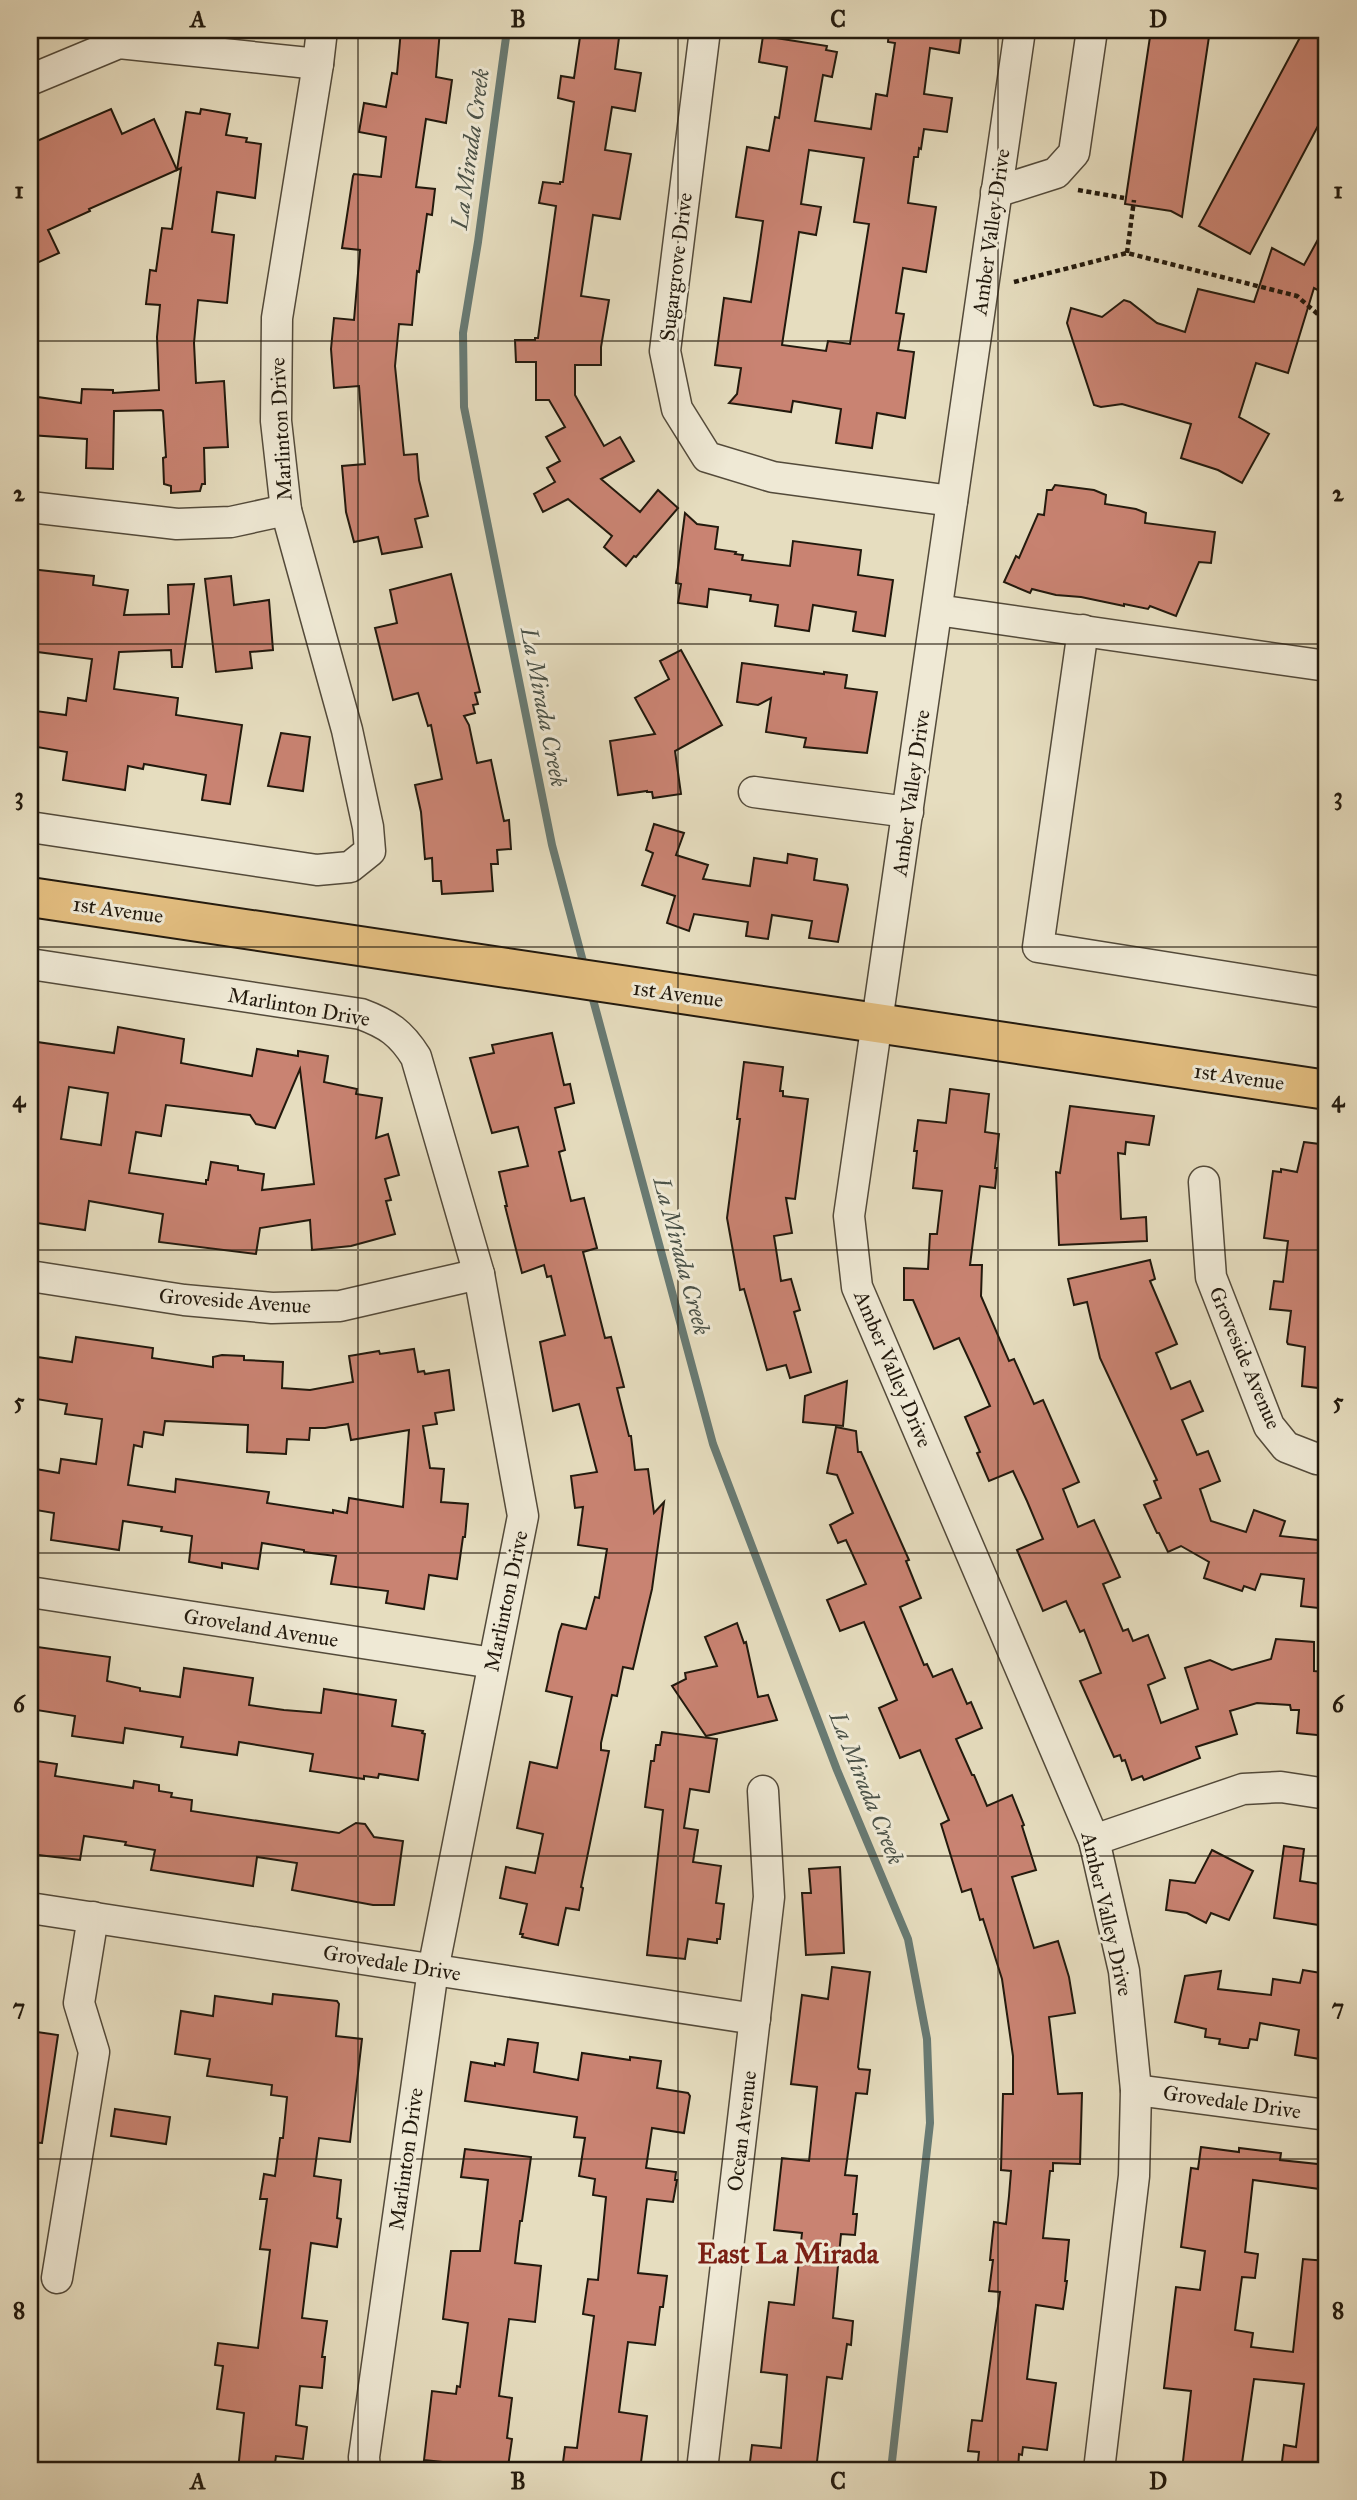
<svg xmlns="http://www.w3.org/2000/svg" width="1357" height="2500" font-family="'IM FELL Great Primer',serif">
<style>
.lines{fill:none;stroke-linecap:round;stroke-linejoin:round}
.stream{stroke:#687a73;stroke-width:8}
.building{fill:#c98372;stroke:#22190d;stroke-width:2;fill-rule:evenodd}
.minor-casing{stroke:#534a3a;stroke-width:33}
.major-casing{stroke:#22190d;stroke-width:42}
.path{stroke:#22190d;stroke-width:4.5;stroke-dasharray:5 3.5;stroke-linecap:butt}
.minor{stroke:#efe9d5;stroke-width:30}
.major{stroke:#e3be80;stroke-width:38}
.grid{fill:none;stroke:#22190d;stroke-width:2;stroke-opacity:0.55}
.labels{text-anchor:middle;stroke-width:6;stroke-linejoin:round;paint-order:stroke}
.street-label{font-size:21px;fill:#22190d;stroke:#efe9d5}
.water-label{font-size:23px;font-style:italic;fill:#4b5248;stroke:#efe9d5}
.district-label{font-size:28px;font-weight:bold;fill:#7a1f14;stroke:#efe9d5}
.neatline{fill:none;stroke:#22190d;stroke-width:2.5}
.grid-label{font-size:23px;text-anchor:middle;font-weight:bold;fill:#22190d}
</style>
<rect width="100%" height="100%" fill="#e6ddbf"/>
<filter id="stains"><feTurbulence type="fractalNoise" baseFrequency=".00286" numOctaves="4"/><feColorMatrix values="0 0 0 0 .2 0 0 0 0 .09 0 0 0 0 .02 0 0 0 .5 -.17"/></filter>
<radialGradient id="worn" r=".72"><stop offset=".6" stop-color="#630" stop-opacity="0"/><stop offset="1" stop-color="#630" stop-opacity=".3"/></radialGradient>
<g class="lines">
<g class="stream">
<polyline points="507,30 478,242 463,333 464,407 552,845 585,969"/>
<polyline points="591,992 713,1444 837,1770 908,1939 927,2039 930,2123 891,2470"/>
</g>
</g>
<g class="building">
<polygon points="401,30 440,30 436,77 452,80 446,123 426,119 416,187 435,189 432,215 427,214 419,272 417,271 412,325 399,324 395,366 404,455 417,454 419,480 428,516 415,519 422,547 382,554 378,537 354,542 346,512 342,466 365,464 359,386 334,388 331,349 334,318 354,320 360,250 342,248 353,176 354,174 381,177 386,137 359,132 364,103 386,107 392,73 397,74"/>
<polygon points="581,30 620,30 615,69 641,73 635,111 612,107 605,150 631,154 620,219 593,215 581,296 609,300 601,347 601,365 575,365 575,395 604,446 620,437 634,461 601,479 640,512 658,490 678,508 636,557 634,556 626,566 604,547 612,536 568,499 543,512 534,494 555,482 547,468 560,461 546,437 565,427 549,400 536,400 536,362 516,362 515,340 535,340 535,338 538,338 556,206 539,203 543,182 560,184 560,182 563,182 574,102 558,98 561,76 574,78"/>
<path d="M889 30H962L959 53 930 48 924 94 952 98 947 132 924 129 921 149 919 148 918 157H914L908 203 936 207 926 272 903 268 896 313 904 314 898 350 914 352 905 418 877 413 872 448 836 443 841 409 793 401 791 412 729 403 737 394 741 368 715 365 724 298 751 302 758 256 763 221 736 217 747 147 769 151 775 117 779 118 787 67 759 62 763 36 827 46 826 50 837 52 832 77 823 75 815 121 871 129 876 94 887 96 895 43 888 42ZM809 150 864 158 854 222 869 224 850 344 828 341 826 351 782 345 799 232 816 235 821 207 801 204Z"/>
<polygon points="1151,30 1210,30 1182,217 1171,211 1125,204"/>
<polygon points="1304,30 1327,30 1327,109 1250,254 1199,226"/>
<polygon points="111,109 122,134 154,119 177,170 89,209 90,211 48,230 59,253 30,266 30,144"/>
<polygon points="201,109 230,114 226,135 247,138 246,142 261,144 255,198 217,192 212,232 234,235 227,303 198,300 194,343 196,383 224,381 228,447 204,448 205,484 202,484 200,491 171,493 171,486 164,484 163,458 166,457 163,411 161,410 114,411 113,469 86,468 87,439 30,435 30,396 81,403 82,389 113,390 113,393 159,390 157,337 160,305 146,304 150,270 156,271 162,228 172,229 181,168 177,170 186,112 200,114"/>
<polygon points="1327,223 1327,295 1314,288 1288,373 1256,363 1239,417 1269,434 1242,483 1218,470 1181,458 1191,424 1122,404 1101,407 1094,405 1067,323 1071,308 1102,317 1124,300 1130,302 1157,323 1185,332 1198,289 1254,302 1272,248 1304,265"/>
<polygon points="1055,485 1094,490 1106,495 1105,504 1136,509 1146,513 1145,523 1215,532 1211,563 1199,562 1176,616 1150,606 1148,609 1124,604 1124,606 1081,597 1056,595 1032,589 1030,593 1004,582 1016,556 1019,558 1038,514 1044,515 1047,490 1052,490"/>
<polygon points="685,513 697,524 718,527 715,549 736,552 735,554 743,555 742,560 790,566 793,541 861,550 858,575 893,580 885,636 853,631 856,612 813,605 809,631 775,626 778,605 750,601 751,595 709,589 707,607 678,603 681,584 676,583"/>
<polygon points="30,569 94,576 93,585 128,590 124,615 169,614 168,585 194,584 182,667 172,667 171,650 119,652 114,689 178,698 176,715 242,725 230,804 202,800 206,775 144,764 143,769 128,766 125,790 63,780 67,752 31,746 36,711 66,715 68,698 86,701 92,659 30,651"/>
<polygon points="451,574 480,692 475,693 478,704 473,705 475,713 464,716 469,725 477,763 491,760 504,821 509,820 511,849 497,850 498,864 491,864 493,891 442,894 441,881 433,881 432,858 425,859 421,812 415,785 442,779 431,725 428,726 418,693 393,700 375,628 397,623 390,590"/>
<polygon points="231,576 234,605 269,600 273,650 250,652 252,668 216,672 205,579"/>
<polygon points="681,650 722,725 675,751 681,794 653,798 652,792 647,792 647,791 618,795 610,741 655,734 635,698 669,679 660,661"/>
<polygon points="742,663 824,674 824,672 847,675 845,688 877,692 867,753 804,747 806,738 766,732 771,698 758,705 737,702"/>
<polygon points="281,733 310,737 303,791 268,786"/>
<polygon points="654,824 684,833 676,855 708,865 703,879 750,886 754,858 787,863 788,854 817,859 814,880 847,885 848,889 838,942 809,938 812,921 772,915 768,939 746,936 748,922 694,914 689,931 667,923 675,896 642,885 653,853 646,850"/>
<path d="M118 1027 184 1039 181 1063 252 1076 257 1049 298 1056V1051L328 1056 324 1082 357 1089 356 1094 382 1098 376 1138 388 1134 399 1175 385 1179 391 1200 386 1201 395 1234 351 1246 312 1250 310 1220 260 1228 256 1254 159 1242 163 1214 89 1201 85 1230 30 1222V1041L114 1053ZM300 1069 314 1184 262 1190 264 1174 238 1170V1166L211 1162 208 1180H206V1184L129 1173 136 1132 161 1136 166 1105 250 1115 256 1124 275 1128ZM69 1087 108 1093 101 1145 61 1139Z"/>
<polygon points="552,1033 564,1085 570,1084 574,1103 555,1108 565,1150 559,1152 571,1201 584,1198 597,1248 583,1252 605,1338 611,1337 624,1387 617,1388 629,1436 631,1436 635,1470 648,1469 654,1513 664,1502 652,1589 633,1669 623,1667 617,1696 612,1695 601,1743 601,1750 609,1751 581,1887 583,1888 579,1910 566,1908 558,1945 522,1937 523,1934 520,1934 527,1904 500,1898 506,1867 535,1873 543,1834 517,1828 530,1762 557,1768 572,1697 546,1691 559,1632 562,1624 586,1629 595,1597 599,1598 607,1549 578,1545 583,1507 575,1508 571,1476 597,1472 579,1404 553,1411 540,1342 565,1335 551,1276 547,1277 544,1265 522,1273 505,1206 507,1206 499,1172 528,1166 518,1127 492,1133 470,1058 494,1053 492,1045"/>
<polygon points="744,1062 783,1067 780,1091 783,1091 783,1096 808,1099 795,1199 786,1198 792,1233 774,1236 781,1281 791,1279 800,1310 794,1312 811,1372 790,1378 786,1365 767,1370 744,1289 740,1290 727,1218 740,1119 737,1119"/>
<polygon points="950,1089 989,1094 985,1132 999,1134 995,1168 997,1168 995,1188 980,1186 970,1265 982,1265 981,1296 1009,1361 1014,1359 1034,1404 1043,1400 1079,1482 1063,1489 1078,1527 1094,1520 1120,1577 1103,1584 1123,1631 1128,1629 1133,1641 1148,1635 1165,1678 1148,1685 1161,1723 1198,1709 1185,1668 1210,1660 1232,1670 1271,1659 1276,1639 1314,1642 1314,1671 1327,1672 1327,1736 1297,1733 1299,1710 1291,1710 1290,1705 1257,1703 1230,1711 1237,1734 1196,1747 1200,1758 1144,1780 1142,1776 1132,1780 1125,1760 1122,1761 1120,1755 1114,1757 1080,1681 1101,1673 1084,1630 1080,1632 1066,1601 1043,1611 1017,1550 1043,1539 1027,1501 1013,1471 989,1481 977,1453 980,1452 965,1417 990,1406 973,1368 959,1338 934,1349 913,1300 904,1300 904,1268 928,1269 930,1234 937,1234 942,1191 913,1188 917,1151 914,1151 918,1120 946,1123"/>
<polygon points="1070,1106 1154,1116 1149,1145 1126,1142 1125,1154 1118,1153 1121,1219 1146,1217 1147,1241 1059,1245 1056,1172 1060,1173"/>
<polygon points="1304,1142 1327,1145 1327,1240 1320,1294 1327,1295 1327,1389 1302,1386 1305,1347 1288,1344 1287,1342 1291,1311 1270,1309 1274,1281 1283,1282 1288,1241 1264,1238 1273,1171 1281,1172 1281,1169 1297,1172"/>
<polygon points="1150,1260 1155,1279 1150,1281 1177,1344 1156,1353 1171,1389 1190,1381 1203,1411 1182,1420 1197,1455 1208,1451 1220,1481 1200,1489 1211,1521 1246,1532 1254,1510 1285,1521 1280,1536 1327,1541 1327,1609 1301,1606 1304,1579 1261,1574 1255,1590 1244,1586 1242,1591 1204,1578 1209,1562 1181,1546 1168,1552 1159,1533 1157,1533 1144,1505 1161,1498 1154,1481 1157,1480 1100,1358 1087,1302 1074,1305 1068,1279"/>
<path d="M76 1337 153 1348 152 1358 213 1367V1357L222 1355 244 1356V1360L283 1362 282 1388 310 1390 353 1382 349 1356 379 1351 380 1354 414 1349 418 1372 424 1371 425 1374 449 1370 454 1410 435 1413 437 1424 423 1426 430 1468 444 1469 441 1502 468 1504 465 1537H463L457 1579 429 1575 424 1609 386 1603 388 1591 331 1584 336 1556 304 1552V1550L262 1543 258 1569 222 1563V1568L189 1562 192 1536 161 1531 162 1527 123 1521 119 1550 51 1540 54 1513 30 1509V1468L59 1473 61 1459 96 1464 102 1419 65 1414 67 1404 30 1398V1356L72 1362ZM165 1421 248 1425 247 1452 286 1454 287 1439 309 1440 310 1428H325L348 1424 351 1440 409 1430 403 1507 349 1498 347 1513 333 1510V1513L267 1503 269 1492 176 1479 175 1492 128 1485 134 1445 142 1447 144 1432 163 1435Z"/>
<polygon points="847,1381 843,1426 803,1422 805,1396"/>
<polygon points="836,1427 856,1431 858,1452 861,1452 909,1560 906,1561 921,1598 900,1607 924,1665 927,1664 933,1677 952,1669 967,1704 971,1702 982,1728 956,1739 972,1775 974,1775 987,1806 1012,1795 1024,1825 1022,1826 1036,1870 1012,1877 1034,1948 1058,1941 1069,1977 1075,2013 1049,2017 1058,2094 1082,2093 1080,2164 1053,2163 1053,2171 1050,2171 1043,2238 1069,2240 1065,2281 1067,2281 1063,2309 1036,2305 1027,2379 1056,2383 1047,2450 1023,2447 1022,2455 1019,2454 1018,2470 977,2470 979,2452 968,2451 972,2420 982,2421 1000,2292 989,2291 993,2260 990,2260 994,2222 1006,2224 1009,2196 1011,2171 1001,2170 1003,2094 1013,2094 1013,2056 1002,1979 983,1919 980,1920 971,1889 962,1892 941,1824 949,1820 920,1750 900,1758 879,1708 897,1700 864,1622 840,1631 827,1600 866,1584 846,1540 838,1543 830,1525 853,1513 837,1475 827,1473"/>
<polygon points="737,1623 744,1643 746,1642 758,1697 768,1695 777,1720 706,1736 672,1686 686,1679 685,1673 717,1666 705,1637"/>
<polygon points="30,1646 110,1657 107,1681 140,1688 140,1691 180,1697 184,1668 253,1678 249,1705 284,1710 321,1713 324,1689 396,1700 392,1726 423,1731 422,1733 425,1734 418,1780 379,1774 378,1778 364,1776 364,1779 310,1771 313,1754 239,1742 237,1755 181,1747 183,1737 125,1728 123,1743 72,1736 75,1716 30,1709"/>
<polygon points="662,1732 717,1739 709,1792 690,1789 684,1828 698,1830 693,1862 721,1866 716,1903 724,1904 720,1939 717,1939 717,1943 688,1939 685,1959 647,1955 663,1810 645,1807 651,1761 654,1761 656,1745 660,1745"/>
<polygon points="30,1760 57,1764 55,1776 133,1788 134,1781 159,1785 159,1791 172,1793 171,1797 192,1800 191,1811 339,1833 356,1823 365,1824 374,1837 403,1841 394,1905 373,1905 292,1890 297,1863 257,1857 253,1886 151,1870 155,1850 125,1845 126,1842 84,1836 80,1860 30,1854"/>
<polygon points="1284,1846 1304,1849 1300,1881 1327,1885 1325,1926 1274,1918"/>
<polygon points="1212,1850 1253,1871 1229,1920 1211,1913 1206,1923 1187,1913 1166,1910 1170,1880 1195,1883"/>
<polygon points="840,1867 844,1953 806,1955 802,1893 811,1893 809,1869"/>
<polygon points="832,1967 870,1972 858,2067 859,2069 870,2070 867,2094 856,2093 845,2175 857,2176 853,2214 857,2214 855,2235 841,2234 833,2318 853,2321 851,2345 847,2344 842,2379 827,2377 816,2470 749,2470 752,2445 781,2448 787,2375 761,2372 765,2335 769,2302 794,2305 802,2233 774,2230 782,2158 809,2161 817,2087 791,2084 802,1995 828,1999"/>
<polygon points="1303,1970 1327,1974 1321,2019 1324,2019 1323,2025 1325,2026 1320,2059 1295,2055 1299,2030 1260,2023 1257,2040 1250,2039 1248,2048 1243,2048 1219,2044 1220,2039 1205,2037 1206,2029 1175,2022 1185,1976 1221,1971 1218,1989 1271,1995 1273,1979 1300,1983"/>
<polygon points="273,1994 337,2001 339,2004 336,2036 362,2039 350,2142 319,2138 314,2176 341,2180 337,2218 341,2219 337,2247 311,2243 302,2318 327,2321 322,2357 325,2357 322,2388 300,2386 296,2425 307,2427 303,2459 276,2456 274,2470 238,2470 244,2413 217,2409 223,2366 215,2365 218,2343 258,2348 270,2250 260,2249 267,2199 260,2199 264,2174 275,2176 280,2138 283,2138 287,2097 271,2095 272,2085 207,2076 210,2059 175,2054 181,2011 213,2016 215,1996 272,2004"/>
<polygon points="30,2031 58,2035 42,2143 30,2142"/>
<polygon points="508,2039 538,2043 534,2072 578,2080 582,2053 630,2060 630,2057 661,2061 657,2088 688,2093 690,2096 684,2133 652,2128 646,2168 676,2172 675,2180 677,2180 673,2202 647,2199 638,2273 667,2276 663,2307 660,2307 655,2345 628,2342 619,2412 647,2416 640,2470 562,2470 565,2447 577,2448 594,2316 583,2314 588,2279 598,2280 606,2197 593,2195 595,2179 579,2176 585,2138 574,2137 577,2117 465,2101 471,2062 495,2066 495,2063 504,2065"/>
<polygon points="115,2109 170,2117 166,2144 111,2136"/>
<polygon points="1201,2147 1239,2152 1239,2148 1281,2153 1280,2160 1327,2165 1327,2190 1253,2180 1245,2252 1258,2254 1255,2278 1242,2277 1235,2330 1253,2333 1251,2347 1293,2352 1303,2259 1327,2261 1327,2470 1281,2470 1284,2445 1296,2447 1304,2384 1254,2379 1241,2470 1182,2470 1191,2391 1164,2388 1176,2287 1200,2290 1205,2251 1181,2247 1191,2168 1198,2169"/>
<polygon points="465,2149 531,2157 522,2221 520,2221 515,2263 541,2266 535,2322 509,2319 499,2396 512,2398 507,2438 512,2439 508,2467 489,2465 488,2470 450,2470 451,2463 424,2460 432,2391 456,2394 457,2386 460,2387 468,2323 443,2319 451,2251 480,2251 488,2180 461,2177"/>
</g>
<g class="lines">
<g class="minor-casing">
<g id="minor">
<polyline points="705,30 665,351 677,409 707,457 773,477 952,501"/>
<polyline points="1020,30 849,1216 857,1287 1094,1840 1124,1971 1136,2090 1134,2176 1099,2470"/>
<polyline points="30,80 119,43 318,64"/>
<polyline points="996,192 1056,173 1074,153 1092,30"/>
<polyline points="30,507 177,524 231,522 286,510"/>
<polyline points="937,610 1327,666"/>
<polyline points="1083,630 1038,947 1327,993"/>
<polyline points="754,792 908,812"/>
<polyline points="30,827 317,870 350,867 370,851 368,827 347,730 286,510 276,421 277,318 318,64 322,30"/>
<path d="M30 964 361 1014C388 1024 401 1033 416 1057L479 1274 523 1516 433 1970 364 2457 365 2470"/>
<polyline points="1204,1182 1211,1277 1269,1426 1286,1447 1317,1459 1327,1460"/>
<polyline points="30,1276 184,1300 272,1308 340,1306 479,1274"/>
<polyline points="30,1592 493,1663"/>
<polyline points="1094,1840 1243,1789 1281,1787 1327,1794"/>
<polyline points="30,1908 755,2019"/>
<polyline points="1136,2090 1327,2115"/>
<polyline points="57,2278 94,2052 79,2003 93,1917"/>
<polyline points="702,2470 769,1897 763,1791"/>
</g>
</g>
<g class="major-casing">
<polyline id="major" points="30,897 1327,1090"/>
</g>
<g class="path">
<polyline points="1078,190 1124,198"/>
<polyline points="1127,253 1134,200"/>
<polyline points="1014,282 1127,253 1297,296 1321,317 1327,336"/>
</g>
<use href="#minor" class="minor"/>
<use href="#major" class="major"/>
</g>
<path class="grid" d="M358 30V2470M678 30V2470M998 30V2470M30 341H1327M30 644H1327M30 947H1327M30 1250H1327M30 1553H1327M30 1856H1327M30 2159H1327"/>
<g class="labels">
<g class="street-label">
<text transform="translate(991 232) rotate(-82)" y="7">Amber Valley Drive</text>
<text transform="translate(676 267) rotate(-83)" y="7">Sugargrove Drive</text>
<text transform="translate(281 429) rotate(-93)" y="7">Marlinton Drive</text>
<text transform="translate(911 793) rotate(-82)" y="7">Amber Valley Drive</text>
<text transform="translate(118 910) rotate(8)" y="7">1st Avenue</text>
<text transform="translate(678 994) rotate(8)" y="7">1st Avenue</text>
<text transform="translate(299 1007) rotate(10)" y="7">Marlinton Drive</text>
<text transform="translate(1239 1077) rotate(8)" y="7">1st Avenue</text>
<text transform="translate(235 1301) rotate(4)" y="7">Groveside Avenue</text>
<text transform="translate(1245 1358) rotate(67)" y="7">Groveside Avenue</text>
<text transform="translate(893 1369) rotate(67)" y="7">Amber Valley Drive</text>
<text transform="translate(506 1601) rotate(-78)" y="7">Marlinton Drive</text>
<text transform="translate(261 1628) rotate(9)" y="7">Groveland Avenue</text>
<text transform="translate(1107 1914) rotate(77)" y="7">Amber Valley Drive</text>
<text transform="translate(392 1963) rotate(9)" y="7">Grovedale Drive</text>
<text transform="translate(1232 2102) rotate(8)" y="7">Grovedale Drive</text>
<text transform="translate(742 2131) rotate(-83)" y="7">Ocean Avenue</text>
<text transform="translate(406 2159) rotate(-82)" y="7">Marlinton Drive</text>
</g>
<g class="water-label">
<text transform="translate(470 149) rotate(-82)" y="8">La Mirada Creek</text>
<text transform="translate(544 707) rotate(79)" y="8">La Mirada Creek</text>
<text transform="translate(682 1256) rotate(75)" y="8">La Mirada Creek</text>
<text transform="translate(867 1788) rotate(68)" y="8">La Mirada Creek</text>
</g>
<g class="district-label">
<text x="788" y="2263">East La Mirada</text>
</g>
</g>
<rect width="1357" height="2500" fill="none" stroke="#e6ddbf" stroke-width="77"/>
<rect x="38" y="38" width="1280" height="2424" class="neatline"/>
<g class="grid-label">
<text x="198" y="27">A</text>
<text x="518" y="27">B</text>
<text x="838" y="27">C</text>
<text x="1158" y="27">D</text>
<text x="19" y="198">1</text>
<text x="1338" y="198">1</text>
<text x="19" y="501">2</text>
<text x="1338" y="501">2</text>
<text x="19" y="804">3</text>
<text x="1338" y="804">3</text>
<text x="19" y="1107">4</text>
<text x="1338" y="1107">4</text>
<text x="19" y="1409">5</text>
<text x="1338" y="1409">5</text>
<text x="19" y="1712">6</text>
<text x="1338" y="1712">6</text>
<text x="19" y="2015">7</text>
<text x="1338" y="2015">7</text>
<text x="19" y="2318">8</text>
<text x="1338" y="2318">8</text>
<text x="198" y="2489">A</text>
<text x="518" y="2489">B</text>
<text x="838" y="2489">C</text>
<text x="1158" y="2489">D</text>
</g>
<rect width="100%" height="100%" filter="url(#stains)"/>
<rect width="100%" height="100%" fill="url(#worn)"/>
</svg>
